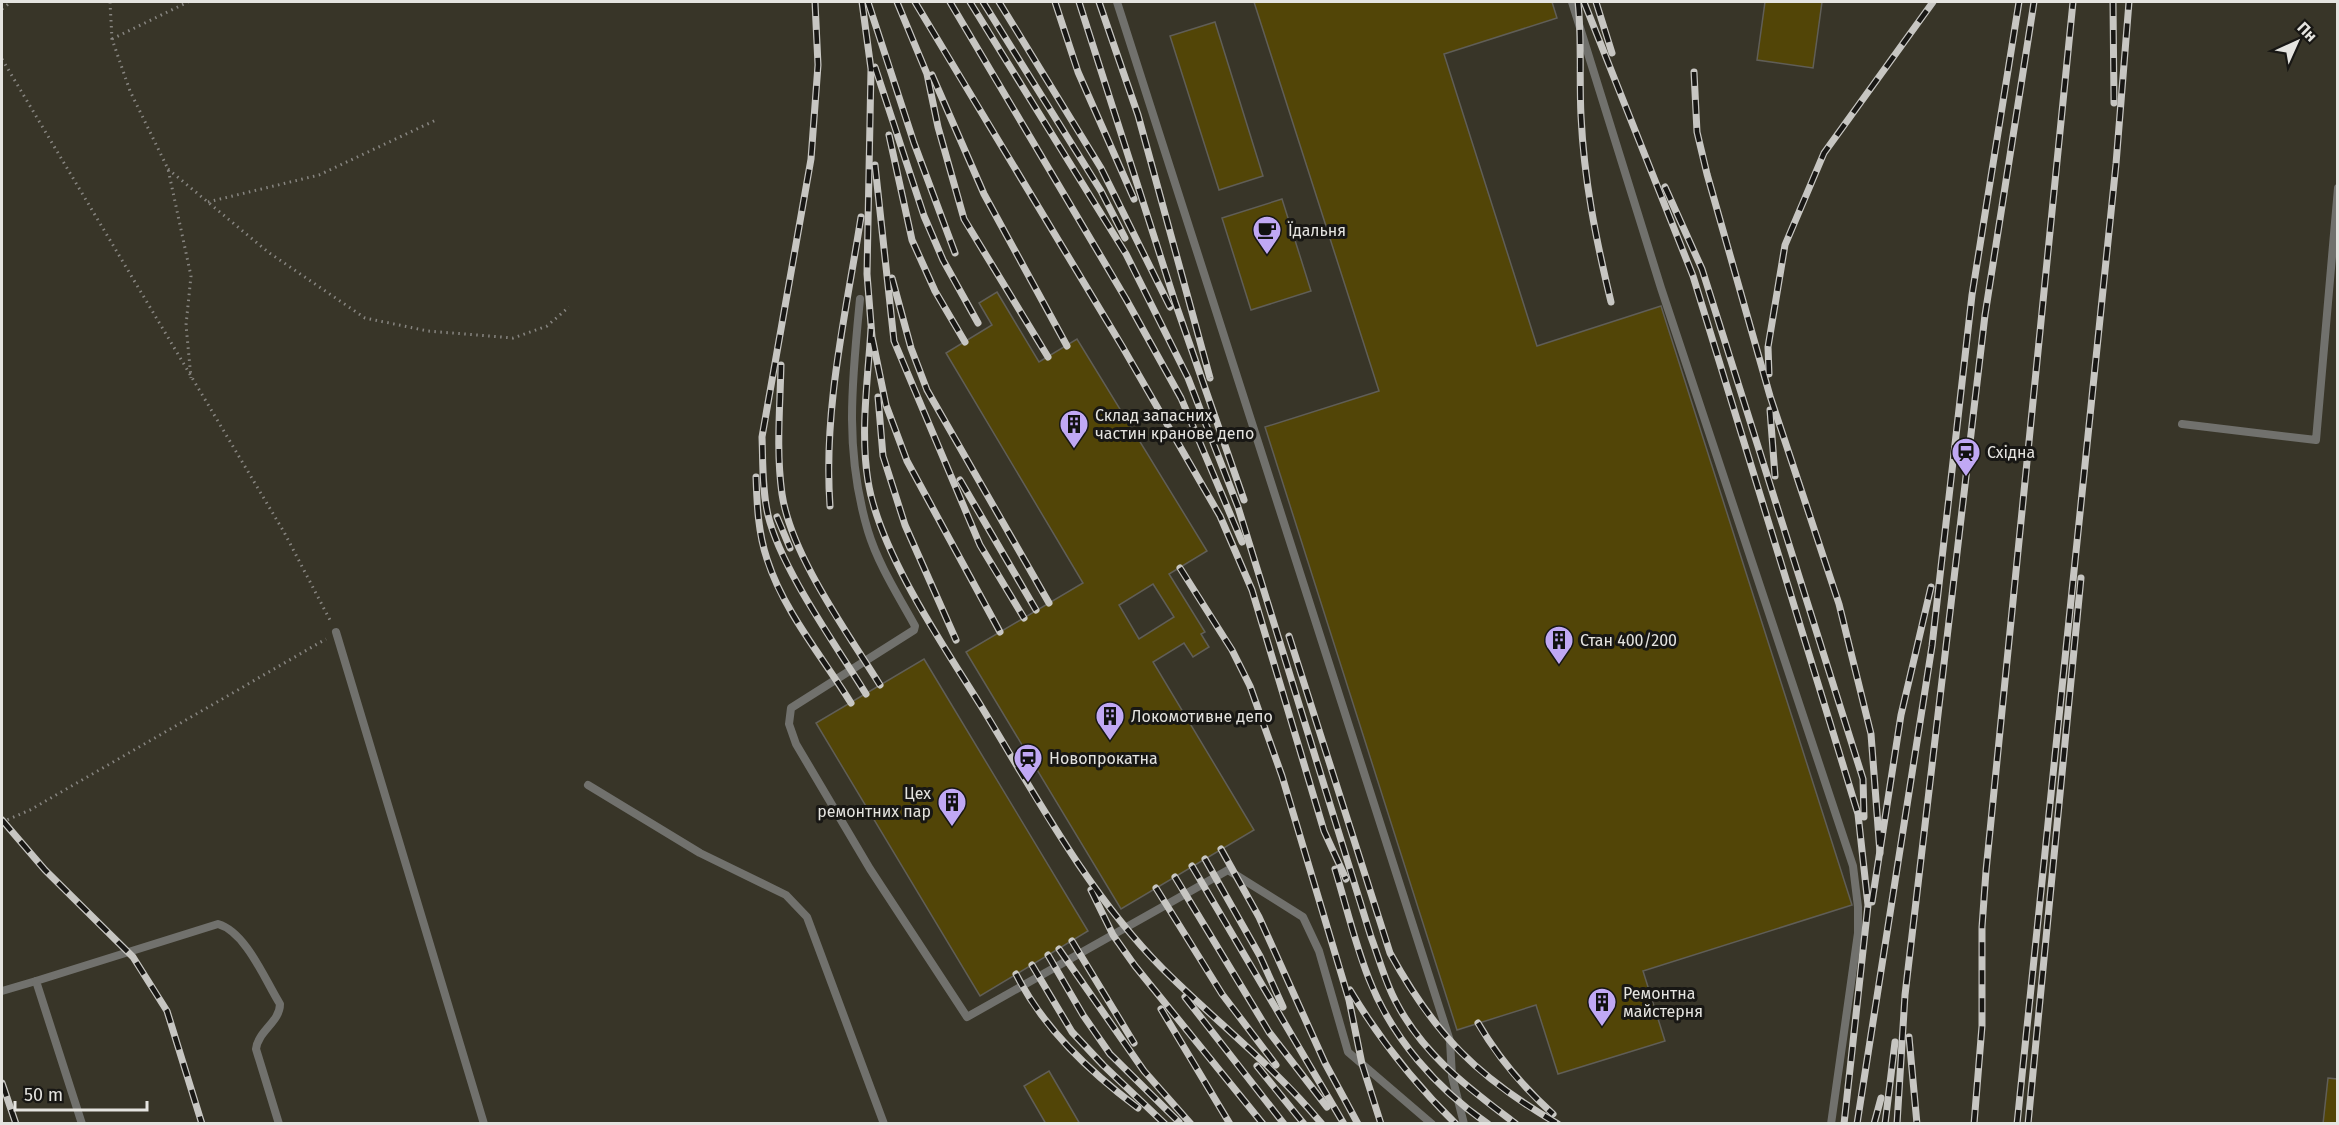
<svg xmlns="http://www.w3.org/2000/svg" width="2339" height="1125" font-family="'Fira Sans',sans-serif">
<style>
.built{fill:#383528}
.building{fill:#524507;stroke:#605e57;stroke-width:1.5;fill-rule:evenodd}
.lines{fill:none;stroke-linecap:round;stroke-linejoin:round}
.path{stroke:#878580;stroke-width:3;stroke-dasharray:1.5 4.5;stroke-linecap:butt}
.service{stroke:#71716d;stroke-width:8}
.rail-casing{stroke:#c7c6c2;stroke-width:7}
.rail{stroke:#181714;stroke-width:4.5;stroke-dasharray:14;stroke-linecap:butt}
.labels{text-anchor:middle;stroke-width:6;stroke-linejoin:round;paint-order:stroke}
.poi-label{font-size:16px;fill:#e5e4e0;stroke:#181714;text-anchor:start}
</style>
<rect width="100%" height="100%" fill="#312f29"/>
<polygon class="built" points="2,2 2337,2 2337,1123 2,1124"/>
<g class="building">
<polygon points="1254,2 1552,2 1557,18 1444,54 1537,346 1661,306 1852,905 1643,971 1665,1041 1558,1074 1536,1005 1457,1030 1265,427 1379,391"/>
<polygon points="1765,2 1822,2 1813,68 1757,60"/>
<polygon points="1215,22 1263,176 1219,190 1170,36"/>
<polygon points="1282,199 1311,291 1251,310 1222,218"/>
<path d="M997 292 1039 362 1077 339 1207 551 1169 574 1205 632 1201 634 1209 647 1193 657 1184 643 1153 662 1254 830 1121 909 966 652 1083 583 946 353 992 325 979 303ZM1153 584 1174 617 1139 639 1119 605Z"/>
<polygon points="924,659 1088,931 980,996 816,723"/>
<polygon points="1049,1071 1080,1124 1046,1124 1024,1086"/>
<polygon points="2328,1078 2337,1079 2337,1124 2323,1124"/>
</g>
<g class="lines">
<g class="path">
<polyline points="110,2 112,39 130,91 168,169 191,276 186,325 191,378"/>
<polyline points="2,9 11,2"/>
<polyline points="112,39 188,2"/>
<polyline points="2,59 284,532 331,622"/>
<polyline points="168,169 268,252 365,318 428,331 513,338 547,326 569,307"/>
<polyline points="208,202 319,175 436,120"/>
<polyline points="2,822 30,810 326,639"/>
</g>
<g class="service">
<polyline points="1117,2 1450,1041 1452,1076 1464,1124"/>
<polyline points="1572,2 1661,288 1853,866 1858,907 1858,933 1831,1124"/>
<path d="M860 299C852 381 844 451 868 531 878 564 898 595 915 626L914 630 791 708 789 724 796 744 870 869 967 1017 1228 870 1303 917 1319 951 1348 1052 1432 1124"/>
<polyline points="2182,424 2316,440 2338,188"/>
<polyline points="336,632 484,1124"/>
<polyline points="588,785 700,853 786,895 807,917 884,1124"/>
<polyline points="2,991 36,981"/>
<path d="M82 1124 36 981 218 924C246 932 265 980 280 1004 280 1022 258 1031 256 1049L279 1124"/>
</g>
<g class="rail-casing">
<g id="rail">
<path d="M815 2 818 65 811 159 762 437C763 462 762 490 768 515 781 569 836 645 866 694"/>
<polyline points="862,2 871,69 867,274 872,337 886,405 907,461 1000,632"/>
<polyline points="868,2 914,143 955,253"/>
<polyline points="897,2 927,74 938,127 964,219 1048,357"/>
<polyline points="915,2 1122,346 1220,516 1252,590 1324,831 1346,879"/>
<polyline points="950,2 1126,299 1181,398 1242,542"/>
<path d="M970 2 1126 254 1188 378 1238 507 1371 937C1379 958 1385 982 1396 1002 1424 1056 1469 1088 1516 1124"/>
<polyline points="983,2 1101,191 1125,238"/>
<polyline points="999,2 1101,168 1170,307"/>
<polyline points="1055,2 1078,72 1134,199"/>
<polyline points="1079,2 1175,302 1244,500"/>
<polyline points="1099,2 1138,115 1210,378"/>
<path d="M1578 2C1582 40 1579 78 1581 116 1584 180 1596 240 1611 302"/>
<polyline points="1584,2 1693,276 1858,814 1868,905 1844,1124"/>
<polyline points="1596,2 1612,53"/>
<polyline points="2113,2 2114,103"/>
<polyline points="875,67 924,216 943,260 978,323"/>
<polyline points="1694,72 1697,132 1707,174 1770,396 1839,604 1871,734 1880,853"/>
<polyline points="932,75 984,194 1067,346"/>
<polyline points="889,135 912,240 935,291 965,342"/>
<polyline points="875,165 894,341 980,545 1024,618"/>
<polyline points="1665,187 1702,269 1863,779 1864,817"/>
<polyline points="892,278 911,348 927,390 1049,603"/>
<path d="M871 329C868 378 860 432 868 481 879 551 943 645 981 706 1036 796 1087 892 1162 968 1214 1020 1274 1066 1322 1124"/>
<path d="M781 365C780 408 776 451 782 494 791 555 847 632 880 685"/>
<polyline points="1769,374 1768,347 1785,245 1824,153 1933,2"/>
<polyline points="878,397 883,456 905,525 956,640"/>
<polyline points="1770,410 1775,476"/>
<path d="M756 477C757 505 758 532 767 559 784 612 822 656 851 703"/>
<polyline points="960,480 1036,610"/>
<path d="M830 506C823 409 846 313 861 217"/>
<polyline points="777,517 790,548"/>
<polyline points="1180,568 1232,650 1250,686 1282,776 1349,1000 1362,1064 1381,1124"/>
<path d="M1289 636 1390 953C1435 1035 1477 1077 1558 1124"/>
<polyline points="2,820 45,870 133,957 167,1011 202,1124"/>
<polyline points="1221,849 1259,917 1325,1063 1358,1124"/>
<polyline points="1205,859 1260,956 1283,1007"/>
<polyline points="1192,866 1344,1124"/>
<path d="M1335 869C1346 905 1355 944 1369 979 1392 1038 1437 1089 1488 1124"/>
<polyline points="1175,877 1269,1032 1327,1107"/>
<polyline points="1156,888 1222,994 1276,1065"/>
<polyline points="1091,890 1113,935 1135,966 1263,1124"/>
<polyline points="1872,902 1901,715 1931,587"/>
<polyline points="1072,941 1134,1043"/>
<polyline points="1059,949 1144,1071 1191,1124"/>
<polyline points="1048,955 1083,1015 1110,1054 1179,1122"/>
<polyline points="1032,965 1072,1032 1103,1065 1165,1124"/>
<path d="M1016 974C1044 1029 1089 1071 1138 1108"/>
<path d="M1350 990C1380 1040 1414 1083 1456 1124"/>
<polyline points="1185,997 1284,1124"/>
<polyline points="1161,1009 1230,1124"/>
<path d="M1478 1023C1499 1059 1522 1086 1553 1114"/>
<polyline points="1909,1037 1917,1124"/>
<polyline points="1257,1066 1304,1124"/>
<polyline points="2,1083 16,1124"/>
<polyline points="1857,1124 1932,646 1972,295 2019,2"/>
<polyline points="1874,1124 1881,1098"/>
<polyline points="1885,1124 1895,1042"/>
<polyline points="1897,1124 1905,995 1985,315 2034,2"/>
<polyline points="1974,1124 1982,1026 1982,927 1986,871 2073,2"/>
<polyline points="2017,1124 2116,164 2129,2"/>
<polyline points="2028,1124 2081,578"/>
</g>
</g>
<use href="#rail" class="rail"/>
</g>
<defs>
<g id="cafe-pin" transform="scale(1.5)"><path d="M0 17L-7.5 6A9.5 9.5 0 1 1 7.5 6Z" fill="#c0a8f4" stroke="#181714"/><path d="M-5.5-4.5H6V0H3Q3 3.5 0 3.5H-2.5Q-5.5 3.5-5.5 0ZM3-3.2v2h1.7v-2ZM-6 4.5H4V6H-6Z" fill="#111"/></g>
<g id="building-pin" transform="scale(1.5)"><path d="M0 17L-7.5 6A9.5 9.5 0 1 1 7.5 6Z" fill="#c0a8f4" stroke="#181714"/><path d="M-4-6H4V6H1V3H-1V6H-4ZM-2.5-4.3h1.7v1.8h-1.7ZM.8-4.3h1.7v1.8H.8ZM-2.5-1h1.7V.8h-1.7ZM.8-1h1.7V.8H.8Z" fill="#111"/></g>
<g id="station-pin" transform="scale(1.5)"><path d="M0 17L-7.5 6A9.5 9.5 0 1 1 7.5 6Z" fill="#c0a8f4" stroke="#181714"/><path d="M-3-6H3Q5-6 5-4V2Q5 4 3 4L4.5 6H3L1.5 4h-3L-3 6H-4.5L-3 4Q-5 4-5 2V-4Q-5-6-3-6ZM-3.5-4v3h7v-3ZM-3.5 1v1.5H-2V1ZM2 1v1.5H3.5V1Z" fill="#111"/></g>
</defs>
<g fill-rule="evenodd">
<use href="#cafe-pin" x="1267" y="230"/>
<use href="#building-pin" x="1074" y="424"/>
<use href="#station-pin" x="1966" y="452"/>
<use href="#building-pin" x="1559" y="640"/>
<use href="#building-pin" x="1110" y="716"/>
<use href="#station-pin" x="1028" y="758"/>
<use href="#building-pin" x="952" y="802"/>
<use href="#building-pin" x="1602" y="1002"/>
</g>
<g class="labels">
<g class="poi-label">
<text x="1288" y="236">Їдальня</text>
<text x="1095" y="421">Склад запасних<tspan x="1095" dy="18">частин кранове депо</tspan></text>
<text x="1987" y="458">Східна</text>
<text x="1580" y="646">Стан 400/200</text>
<text x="1131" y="722">Локомотивне депо</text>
<text x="1049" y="764">Новопрокатна</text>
<text x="931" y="799" text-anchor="end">Цех<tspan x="931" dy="18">ремонтних пар</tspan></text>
<text x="1623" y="999">Ремонтна<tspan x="1623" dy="18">майстерня</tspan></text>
</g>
</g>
<rect width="2339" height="1125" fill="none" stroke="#e5e4e0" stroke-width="6"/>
<g transform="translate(2297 42) rotate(45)" stroke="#181714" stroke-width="4.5" paint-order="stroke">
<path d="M0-4.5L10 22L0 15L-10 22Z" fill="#e5e4e0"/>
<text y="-9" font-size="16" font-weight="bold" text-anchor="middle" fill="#e5e4e0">Пн</text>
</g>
<path d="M15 1101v9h132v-9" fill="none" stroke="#e5e4e0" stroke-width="3"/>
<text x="24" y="1101" font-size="18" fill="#e5e4e0" stroke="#181714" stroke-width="4.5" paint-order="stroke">50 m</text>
</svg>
